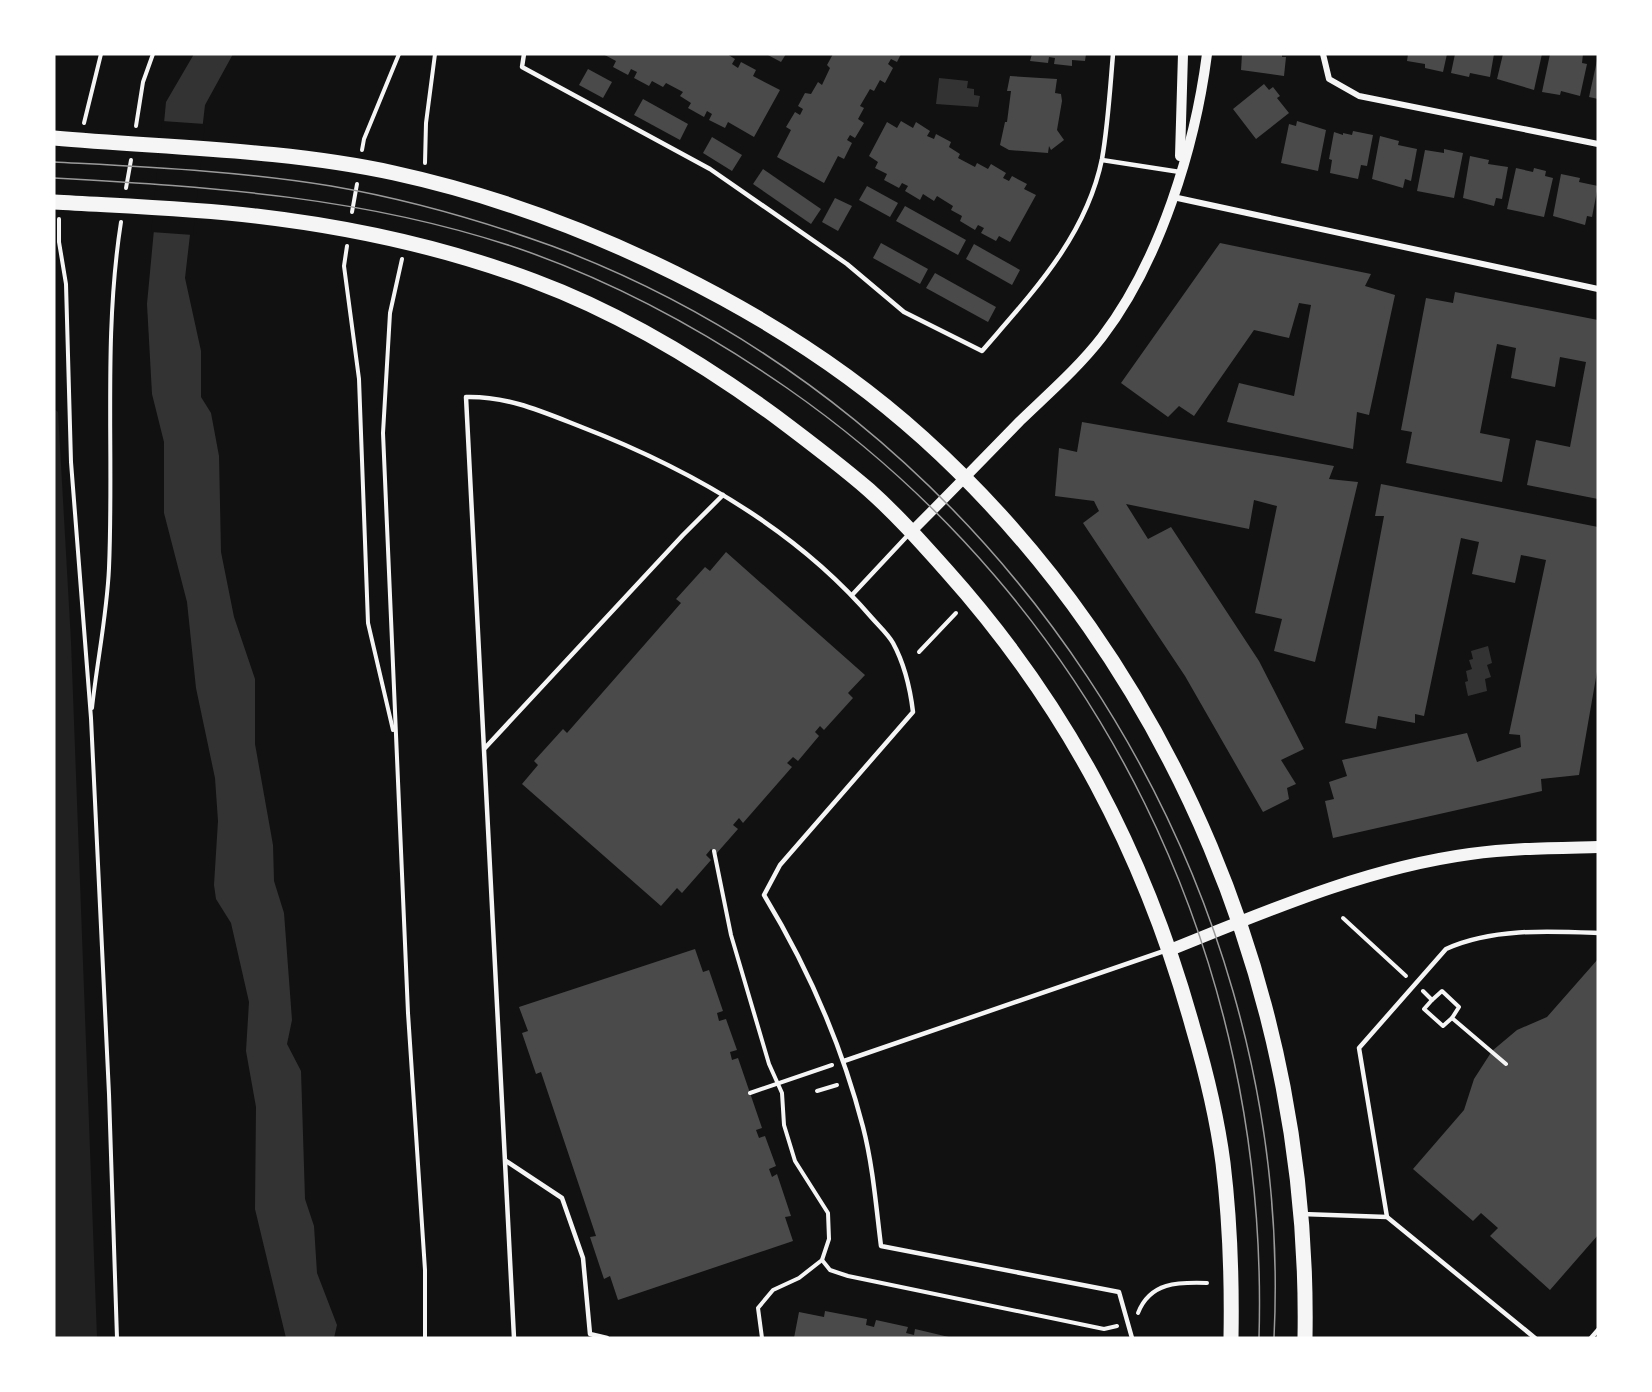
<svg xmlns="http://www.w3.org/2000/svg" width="1652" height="1392" font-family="'Space Grotesk',sans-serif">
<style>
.green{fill:#202020}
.water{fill:#333}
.pier{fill:#111}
.building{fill:#4a4a4a}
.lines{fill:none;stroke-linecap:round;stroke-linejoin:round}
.path{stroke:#f5f5f5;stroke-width:4}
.service{stroke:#f5f5f5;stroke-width:4.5}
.minor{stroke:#f5f5f5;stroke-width:6}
.tertiary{stroke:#f5f5f5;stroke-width:10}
.secondary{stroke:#f5f5f5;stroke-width:12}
.primary{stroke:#f5f5f5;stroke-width:15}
.tram{stroke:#9a9a9a;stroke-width:1.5}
</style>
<rect width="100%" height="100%" fill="#111"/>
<polygon class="green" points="54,409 58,412 71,642 97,1338 54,1338"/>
<g class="water">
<polygon points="194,54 233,54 205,105 185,278 201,351 201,397 211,413 219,456 221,552 234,617 255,679 255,744 273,845 274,881 284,913 292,1020 287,1044 301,1071 305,1199 314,1226 317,1273 337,1325 334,1338 286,1338 255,1209 256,1107 246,1051 249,1002 231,923 216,899 214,885 218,821 215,778 196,688 187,602 164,513 164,442 152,394 147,304 166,102"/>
<polygon points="939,78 968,81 967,88 974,89 974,95 980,96 978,107 936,104"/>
<polygon points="1488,646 1492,663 1487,665 1491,677 1485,679 1487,691 1468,696 1465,682 1468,681 1466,671 1472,669 1469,660 1473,659 1471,651"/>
</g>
<polygon class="pier" points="162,121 205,124 193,235 151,232"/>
<g class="building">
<polygon points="603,54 727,54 735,59 732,64 738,68 741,62 756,70 753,76 780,90 754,137 728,122 725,128 709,120 712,114 707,111 704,117 688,108 691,103 680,96 683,92 666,83 663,87 652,81 649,86 634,78 637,72 631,69 628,75 613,67 616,61"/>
<polygon points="766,54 786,54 781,62"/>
<polygon points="833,54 901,54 897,62 891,59 888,64 893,68 885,83 880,80 874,91 870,89 860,106 864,108 858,119 864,123 855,138 850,135 847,140 852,143 844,159 838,156 824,183 777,157 791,130 786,127 795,112 800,115 803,109 798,106 805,93 811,94 818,82 822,85 830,68 827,65"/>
<polygon points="1032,54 1086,54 1085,61 1072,60 1072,66 1054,64 1055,58 1049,57 1048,63 1030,61"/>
<polygon points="1242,54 1282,54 1282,57 1286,57 1284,76 1241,70"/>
<polygon points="1408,54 1447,54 1443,72 1425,68 1425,64 1407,61"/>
<polygon points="1455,54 1494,54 1490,77 1470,73 1469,77 1451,73"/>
<polygon points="1503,54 1542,54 1534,90 1497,79"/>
<polygon points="1550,54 1583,54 1582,63 1587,64 1580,96 1561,91 1560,95 1542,92"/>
<polygon points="1598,56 1598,99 1589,97"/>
<polygon points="588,69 612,82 603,98 579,85"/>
<polygon points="1010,76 1057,79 1055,93 1061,94 1062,101 1057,130 1064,140 1051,150 1049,146 1048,153 1009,150 1000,145 1005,122 1007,122 1011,91 1007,91"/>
<polygon points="1264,84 1269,90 1273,87 1280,96 1277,98 1289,113 1256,139 1233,109"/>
<polygon points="643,99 688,124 680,140 634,115"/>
<polygon points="901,121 913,128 916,122 930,131 927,136 934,139 936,134 951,142 949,147 960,154 958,158 975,167 977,163 988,169 991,164 1006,173 1003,178 1009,181 1012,176 1027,184 1024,189 1036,195 1010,242 999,236 996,241 981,233 984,228 978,225 975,230 960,221 962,216 951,210 953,206 937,196 934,201 923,194 920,200 905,191 908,186 902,183 899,188 884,180 887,174 875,168 878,162 869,156 887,122 897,128"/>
<polygon points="1297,121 1326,130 1318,171 1281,163 1289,124 1296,126"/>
<polygon points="1353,131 1373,135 1367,166 1361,165 1358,179 1330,173 1332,160 1329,159 1334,132 1343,135 1343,133 1352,135"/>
<polygon points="1380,136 1399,141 1398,145 1417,149 1411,181 1405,179 1403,188 1372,179"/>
<polygon points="712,137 742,155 732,171 703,153"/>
<polygon points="1444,149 1463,153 1454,198 1417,191 1425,150 1444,153"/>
<polygon points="1470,156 1489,160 1488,164 1508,167 1502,199 1496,198 1494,206 1463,198"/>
<polygon points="1516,168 1533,172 1534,168 1546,171 1545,176 1553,178 1544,217 1507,209"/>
<polygon points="763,169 821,209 811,224 753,184"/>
<polygon points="1561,174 1580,178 1579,182 1598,186 1592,217 1587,216 1585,225 1553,216"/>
<polygon points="867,186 898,203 890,217 859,200"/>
<polygon points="835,198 852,206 838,231 822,222"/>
<polygon points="905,206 966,240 958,255 896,221"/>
<polygon points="881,243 928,269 920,284 873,258"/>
<polygon points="1220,243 1371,274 1365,286 1395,295 1369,415 1357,412 1353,449 1227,422 1239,383 1294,396 1311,305 1299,303 1289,338 1254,330 1194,416 1179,406 1168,417 1121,383"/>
<polygon points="974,244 1020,270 1012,285 966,259"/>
<polygon points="935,273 996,307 988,322 926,288"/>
<polygon points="1455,292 1598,320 1598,499 1527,485 1536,440 1570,447 1586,362 1560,357 1555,387 1511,378 1516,348 1497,344 1480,433 1510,439 1502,482 1406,463 1412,432 1401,430 1426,298 1453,303"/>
<polygon points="1082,422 1334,466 1329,479 1358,482 1315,662 1274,651 1282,619 1255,613 1277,506 1254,500 1249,529 1126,504 1148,539 1171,527 1259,661 1304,749 1281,760 1296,784 1287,788 1289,799 1263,812 1185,676 1083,523 1099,511 1094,501 1055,496 1059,448 1077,452"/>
<polygon points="1381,484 1598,527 1598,666 1579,775 1541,779 1542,791 1333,838 1325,801 1334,799 1329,782 1347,776 1342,760 1467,733 1477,762 1521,747 1520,735 1509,734 1546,560 1521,555 1515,583 1472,574 1479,542 1461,538 1424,716 1415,714 1415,723 1378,716 1376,729 1345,723 1384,516 1375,516"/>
<polygon points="726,552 865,675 848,693 853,698 824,730 820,726 815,732 819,736 798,761 793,757 787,763 792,767 743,823 739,818 733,825 738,829 716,854 711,849 706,855 711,860 682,893 677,888 661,906 522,784 538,765 534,761 563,729 567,733 681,603 676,599 705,567 710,571"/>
<polygon points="695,949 703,972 709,970 723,1011 717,1013 719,1021 726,1019 737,1050 730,1052 732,1060 738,1058 762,1128 756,1130 759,1138 765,1136 776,1166 769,1169 772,1177 777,1174 791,1216 785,1217 793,1241 618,1300 610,1276 604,1279 590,1237 596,1236 541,1072 536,1074 522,1033 528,1031 519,1007"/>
<polygon points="1598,959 1598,1235 1550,1290 1490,1236 1498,1228 1481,1213 1473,1221 1413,1169 1464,1110 1474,1079 1492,1051 1517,1030 1547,1017"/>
<polygon points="825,1311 867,1319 866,1325 874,1327 876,1320 908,1327 906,1333 914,1335 915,1329 953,1338 794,1338 799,1312 824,1317"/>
</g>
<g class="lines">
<g class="path">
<polyline points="84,123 101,54"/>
<polyline points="136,126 143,82 153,54"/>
<polyline points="362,150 364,139 399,54"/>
<polyline points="425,163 426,123 435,54"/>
<polyline points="126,188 131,160"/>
<polyline points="352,212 357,184"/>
<polyline points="59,219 59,242 66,284 71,462 91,718 109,1094 117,1338"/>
<polyline points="347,246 344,266 359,379 368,623 393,730"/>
<polyline points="402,259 390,313 383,433 408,1013 425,1270 425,1338"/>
<polyline points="919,652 956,613"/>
<path d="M92 708C97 662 107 614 109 568 114 452 103 337 121 222"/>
<polyline points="714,851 731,935 769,1064 782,1093 784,1125 795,1161 828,1213 829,1239 822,1260 799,1278 773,1290 758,1308 762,1338"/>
<polyline points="1343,918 1406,976"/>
<polyline points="1423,991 1432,1000 1442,991 1459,1007 1452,1018 1506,1064"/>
<polyline points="1432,1000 1424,1009 1443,1026 1452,1018"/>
<polyline points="817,1091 837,1085"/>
<polyline points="750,1093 832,1065"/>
<polyline points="822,1260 830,1270 848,1276 1104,1329 1117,1326"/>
<path d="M1138 1313C1150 1282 1178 1282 1207 1283"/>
</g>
<g class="service">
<path d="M524 54 522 67 710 169 847 264 904 312 982 351C1032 293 1086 237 1102 159 1108 125 1110 89 1113 54"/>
<polyline points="1102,160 1180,172"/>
<polyline points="852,595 910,533"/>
<polyline points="485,748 683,535 723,495"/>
<polyline points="844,1061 1167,950"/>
<polyline points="506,1161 562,1198 583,1258 590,1334 607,1338"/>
<polyline points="1302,1214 1387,1217 1535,1338"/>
<path d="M1387 1217 1359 1048 1446 949C1492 928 1549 931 1598 933"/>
<path d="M514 1338 466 397C507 396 541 411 579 426 688 468 796 529 872 618 879 626 888 634 893 643 905 665 910 687 913 712L780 865 764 895C807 966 842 1046 863 1127 873 1166 876 1206 881 1246L1119 1292 1132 1338"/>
<polyline points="1591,1338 1598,1330"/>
</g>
<g class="minor">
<polyline points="1323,54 1329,79 1359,96 1598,144"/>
<polyline points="1173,197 1598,289"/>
</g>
<g class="tertiary">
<polyline points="1180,156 1183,54"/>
<path d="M912 531C948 495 984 458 1020 421 1048 394 1079 367 1102 337 1160 261 1195 147 1207 54"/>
</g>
<path class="secondary" d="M1170 950C1267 911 1366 868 1470 854 1513 848 1555 848 1598 847"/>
<g class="primary">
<path d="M54 138C167 148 283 149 394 173 577 213 784 312 923 438 1174 665 1311 1001 1305 1338"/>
<path d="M54 202C121 206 189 208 256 216 350 227 446 248 534 281 620 313 701 362 775 416 807 440 839 464 869 490 897 515 921 542 946 570 1066 704 1145 854 1193 1028 1206 1072 1217 1117 1223 1163 1230 1221 1232 1280 1231 1338"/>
</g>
<g class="tram">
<path d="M54 162C146 167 240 171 331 186 406 199 480 220 552 246 994 411 1297 866 1274 1338"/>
<path d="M54 178C213 187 367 197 520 249 615 282 705 331 787 388 1100 606 1270 960 1259 1338"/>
</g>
</g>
<rect width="1652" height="1392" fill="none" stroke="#ffffff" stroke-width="111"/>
</svg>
